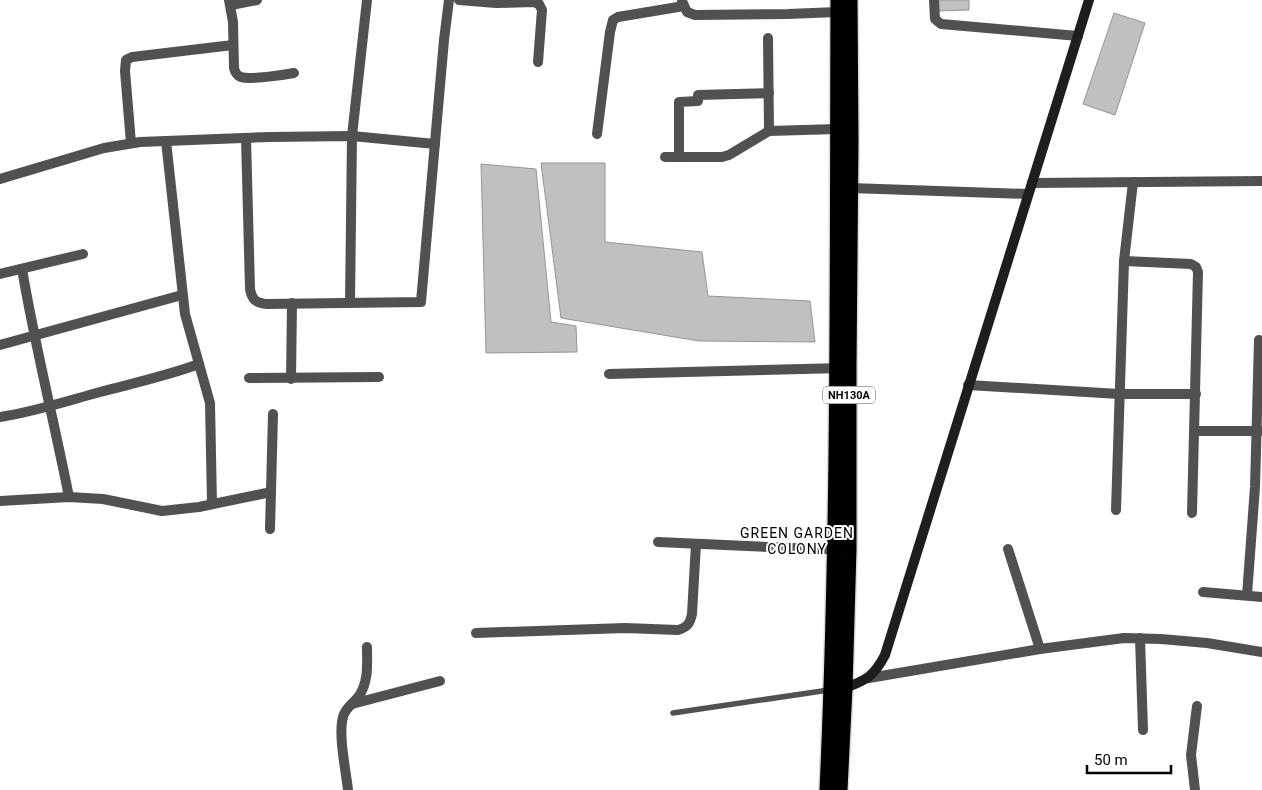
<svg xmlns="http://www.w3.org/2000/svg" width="1262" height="790" font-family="Roboto,sans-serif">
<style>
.building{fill:#c0c0c0;stroke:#959595}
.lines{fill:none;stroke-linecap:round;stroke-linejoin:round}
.highway-casing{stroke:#dbdbdb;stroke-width:18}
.lane{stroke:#515151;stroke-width:5.5}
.street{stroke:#515151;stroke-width:10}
.secondary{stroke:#1e1e1e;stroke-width:10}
.highway{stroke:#000;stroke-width:15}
.labels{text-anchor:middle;stroke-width:4;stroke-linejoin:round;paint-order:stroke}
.shield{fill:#fff;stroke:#4c4c4c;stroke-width:1}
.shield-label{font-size:11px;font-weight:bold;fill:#000}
.neighbourhood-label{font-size:14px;letter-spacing:1px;fill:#000;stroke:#fff}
</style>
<rect width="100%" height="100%" fill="#fff"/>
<g class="building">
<polygon points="938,0 969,0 969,10 938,11"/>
<polygon points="1114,13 1145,23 1115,115 1083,104"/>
<polygon points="541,163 605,163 605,242 702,252 708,296 810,301 815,342 699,341 561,318"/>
<polygon points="481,164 536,169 551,322 576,326 577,352 486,353"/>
</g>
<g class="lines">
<g class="highway-casing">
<g id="highway">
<path d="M827 790C839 527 837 263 838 0"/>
<polyline points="840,790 845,688 849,549 849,367 851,140 850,0"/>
</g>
</g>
<polyline class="lane" points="673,713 829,690"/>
<g class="street">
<path d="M229 0 233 22 234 68C235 72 236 75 241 77 250 80 283 75 294 73"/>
<polyline points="459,0 496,3 534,2 539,4 542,10 538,62"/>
<polyline points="934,0 935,19 941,24 1078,36"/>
<polyline points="682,1 687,12 695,15 788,14 837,12"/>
<polyline points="231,5 257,0"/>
<polyline points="768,38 769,131"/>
<polyline points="597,134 610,32 613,20 618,17 684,6"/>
<path d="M246 138 250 289C252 300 256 303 267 304L421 302 444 40 449 0"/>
<polyline points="166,141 185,314 210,403 212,504"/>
<polyline points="131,143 125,71 126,60 132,57 233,45"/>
<polyline points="665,157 722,157 729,155 769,131 837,129"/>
<polyline points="679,157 679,102 698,101 698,95 769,93"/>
<polyline points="0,179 104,148 140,142 270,137 352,136 435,144"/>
<polyline points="1032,183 1262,181"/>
<polyline points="850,188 1028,194"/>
<polyline points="1124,261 1191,264 1196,267 1198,272 1192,513"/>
<path d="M22 269C35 346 54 421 69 497"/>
<polyline points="0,274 83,254"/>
<polyline points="350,303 352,136 367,0"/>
<polyline points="0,345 182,295"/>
<polyline points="609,374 843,368"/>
<polyline points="249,378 379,377"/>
<polyline points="291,379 292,303"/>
<polyline points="968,385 1119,394 1196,394"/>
<path d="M0 417C34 412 67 401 100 392 134 383 166 376 199 364"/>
<polyline points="1195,431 1261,431"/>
<polyline points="0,501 69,497 103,499 162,511 199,507 271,492"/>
<polyline points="1116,510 1124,261 1133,182"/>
<polyline points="270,529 273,414"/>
<polyline points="658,542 814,549 835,549"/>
<polyline points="1008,549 1040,649"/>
<polyline points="1203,592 1262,597"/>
<polyline points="1247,595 1255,487 1259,340"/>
<path d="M476 633 625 628 678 630C688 627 690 623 692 614L696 544"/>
<polyline points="1140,638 1143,730"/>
<polyline points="869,678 1040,649 1124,638 1161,639 1207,643 1262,652"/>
<polyline points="352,704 440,681"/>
<path d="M348 790C346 771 338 735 343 717 345 708 354 703 359 696 369 681 367 663 367 647"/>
<polyline points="1195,790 1191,755 1197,706"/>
</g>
<path class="secondary" d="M845 688C867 680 874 676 885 655L1089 0"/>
<use href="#highway" class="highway"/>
</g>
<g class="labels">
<rect class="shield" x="823" y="386.5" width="52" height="17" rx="4"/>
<g class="shield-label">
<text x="849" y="399">NH130A</text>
</g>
<g class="neighbourhood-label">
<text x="797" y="538">GREEN GARDEN<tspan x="797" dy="16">COLONY</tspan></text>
</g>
</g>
<path d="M1087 765v8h84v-8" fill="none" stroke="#000000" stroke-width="2.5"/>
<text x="1094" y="765" font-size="15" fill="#000000" stroke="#ffffff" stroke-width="4" paint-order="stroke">50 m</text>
</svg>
